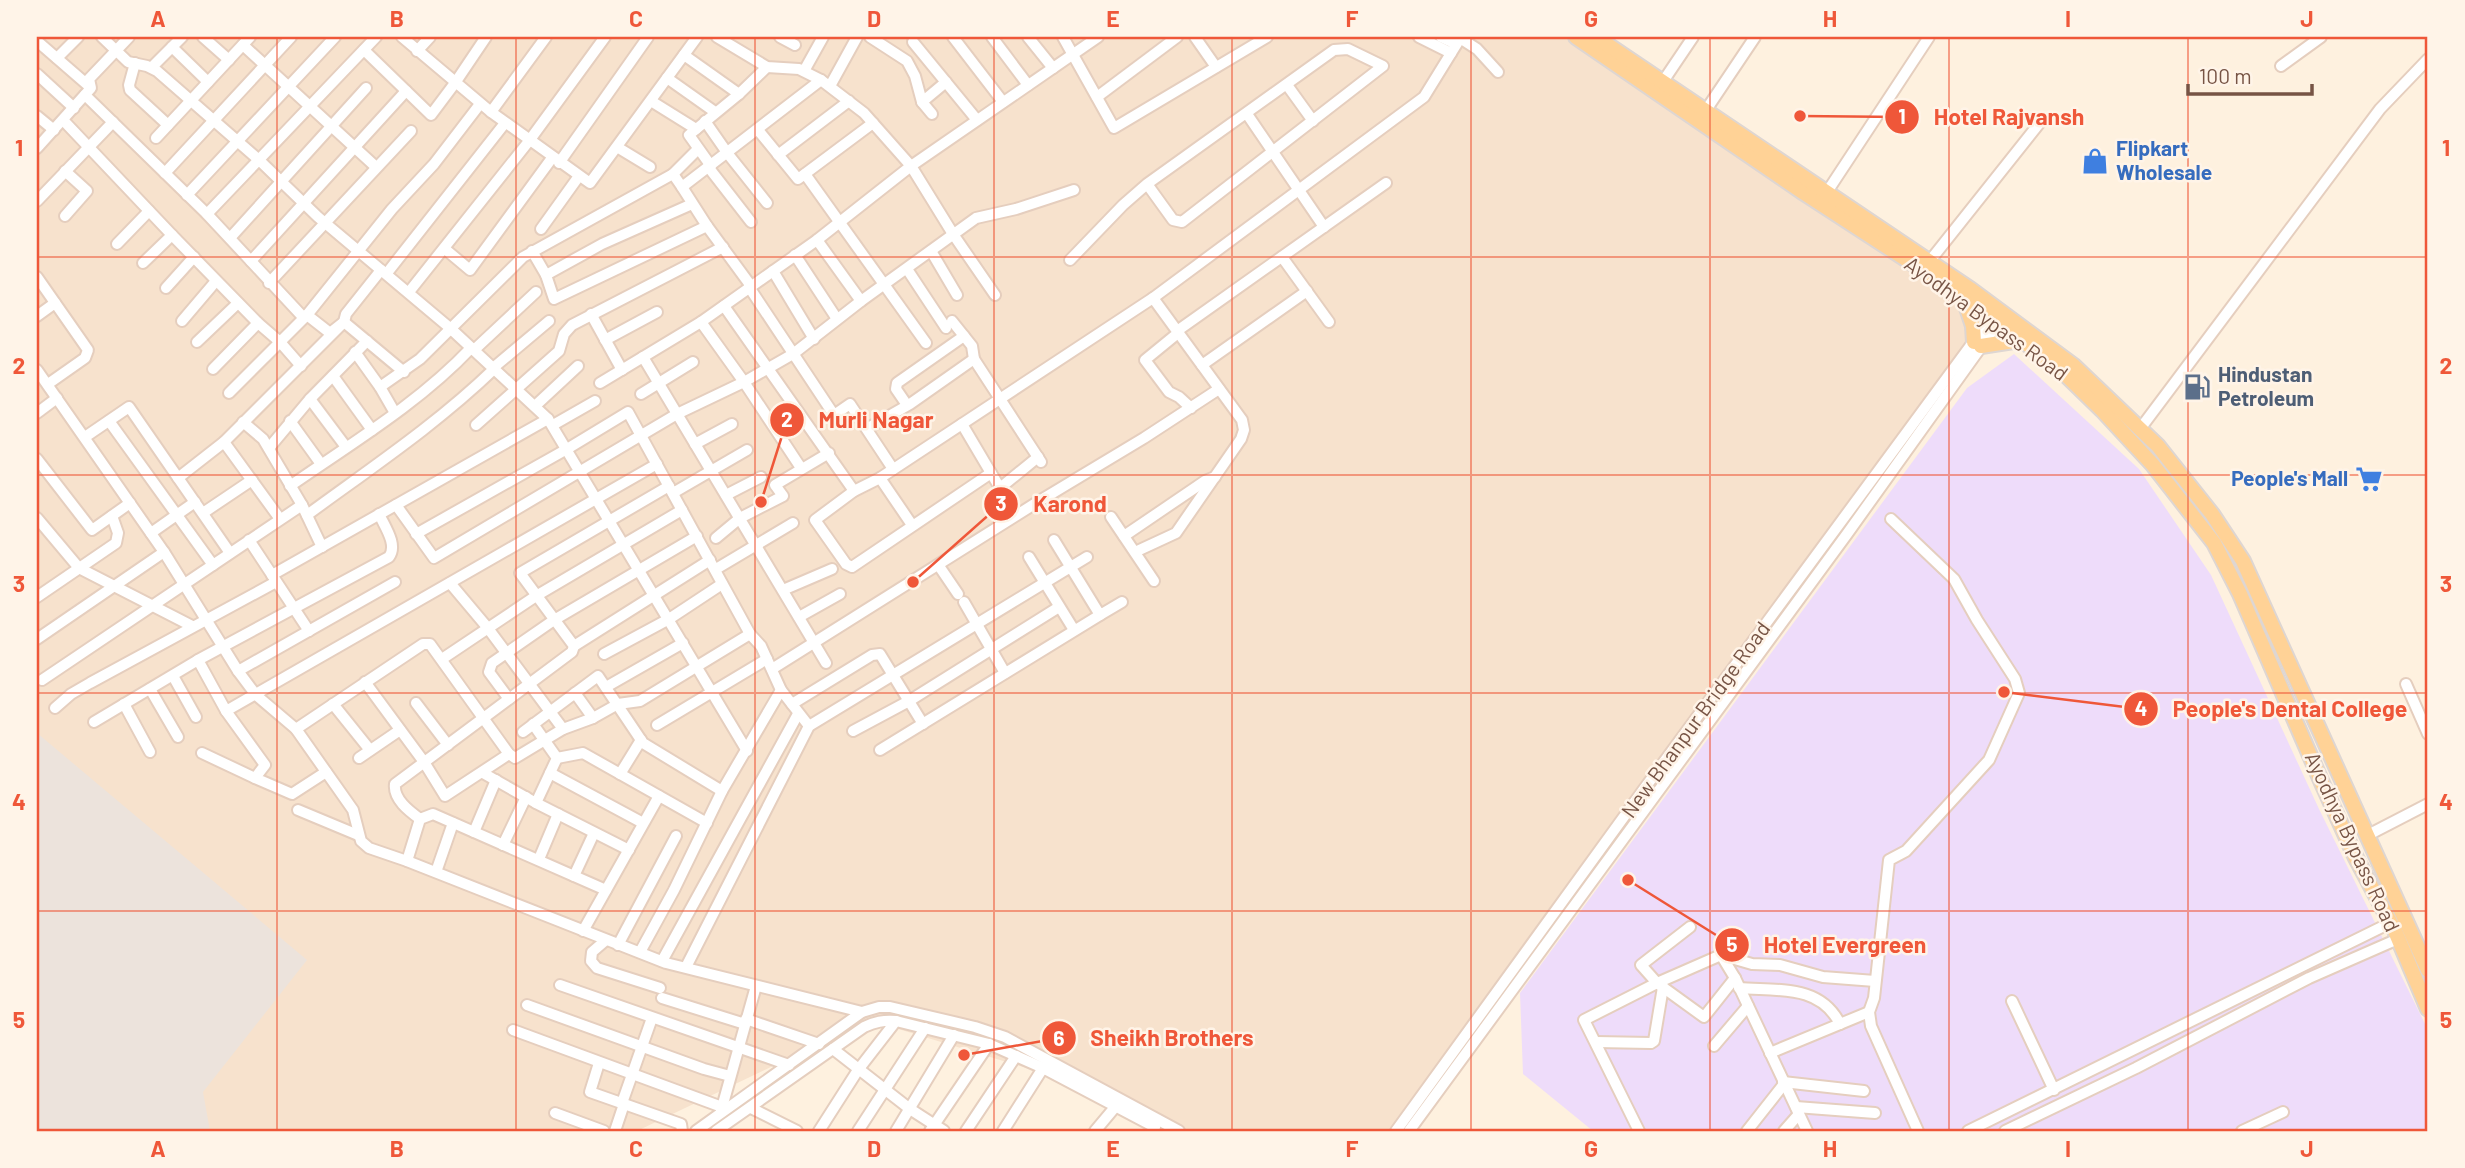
<svg xmlns="http://www.w3.org/2000/svg" width="2465" height="1168" font-family="Barlow,sans-serif">
<style>
.residential{fill:#f7e2cd}
.industrial{fill:#ece3dc}
.education{fill:#eedcfa}
.lines{fill:none;stroke-linecap:round;stroke-linejoin:round}
.minor-casing{stroke:#e5cebe;stroke-width:14}
.major-casing{stroke:#ded6d2;stroke-width:18}
.minor{stroke:#fff;stroke-width:10}
.major{stroke:#ffd296;stroke-width:14}
.grid{fill:none;stroke:#ef5739;stroke-width:2;stroke-opacity:0.55}
.labels{text-anchor:middle;stroke-width:5;stroke-linejoin:round;paint-order:stroke}
.shop-label{font-size:21px;font-weight:bold;fill:#366cbe;stroke:#fff4e8;text-anchor:start}
.street-label{font-size:21px;fill:#775445;stroke:#fff4e8}
.service-label{font-size:21px;font-weight:bold;fill:#4e5e75;stroke:#fff4e8;text-anchor:start}
.leader{fill:none;stroke:#ef5739;stroke-width:2.5}
.callout-dot{fill:#ef5739;stroke:#fff4e8;stroke-width:2.5}
.mark-label{font-size:21px;text-anchor:middle;font-weight:bold;fill:#fff}
.callout-label{font-size:23px;text-anchor:middle;font-weight:bold;fill:#ef5739;stroke:#fff4e8;stroke-width:5;stroke-linejoin:round;paint-order:stroke}
.neatline{fill:none;stroke:#ef5739;stroke-width:2.5}
.grid-label{font-size:23px;text-anchor:middle;font-weight:bold;fill:#ef5739}
</style>
<rect width="100%" height="100%" fill="#fef1df"/>
<polygon class="residential" points="37,37 1575,37 1991,319 1396,1131 1163,1131 1069,1081 869,1020 637,1131 37,1131"/>
<polygon class="industrial" points="37,733 307,960 203,1092 210,1131 37,1131"/>
<polygon class="education" points="2014,354 2139,469 2211,575 2319,809 2428,1030 2428,1131 1593,1131 1523,1074 1520,993 1967,388"/>
<g class="lines">
<g class="minor-casing">
<g id="minor">
<polyline points="102,37 128,62 147,66 157,71 259,160 318,217 450,328 548,419 747,751"/>
<polyline points="203,37 229,60"/>
<polyline points="402,37 491,112 590,183 697,37"/>
<polyline points="780,37 795,45"/>
<polyline points="870,37 907,61 915,76 922,102 932,114"/>
<polyline points="953,37 1003,102"/>
<polyline points="992,37 1028,85"/>
<polyline points="1028,37 1053,68"/>
<polyline points="1063,37 1114,128 1267,37"/>
<polyline points="1195,37 1216,67"/>
<polyline points="1419,37 1451,53"/>
<polyline points="1441,37 1456,44"/>
<polyline points="1460,38 1477,49 1498,72"/>
<polyline points="37,41 90,87"/>
<polyline points="913,42 977,120"/>
<polyline points="243,45 376,167"/>
<polyline points="172,47 208,82"/>
<polyline points="364,50 431,115 455,83 486,37"/>
<polyline points="417,51 430,37"/>
<polyline points="684,55 739,94"/>
<polyline points="57,58 78,37"/>
<polyline points="135,63 129,85 130,90 168,125"/>
<polyline points="2281,66 2321,37"/>
<polyline points="152,67 182,37"/>
<polyline points="804,71 823,37"/>
<polyline points="37,74 74,108"/>
<polyline points="667,78 715,112"/>
<polyline points="1662,83 1693,37"/>
<polyline points="1287,85 1313,121"/>
<polyline points="830,86 857,37"/>
<polyline points="85,95 207,214 303,317"/>
<polyline points="1097,97 1177,37"/>
<polyline points="651,101 696,129"/>
<polyline points="922,102 946,82"/>
<polyline points="491,112 546,37"/>
<polyline points="1247,114 1324,227"/>
<polyline points="37,116 54,130"/>
<polyline points="1702,116 1755,37"/>
<polyline points="63,120 172,235 258,323 280,342 301,366"/>
<polyline points="705,121 728,154 767,203"/>
<polyline points="758,130 798,179 873,123"/>
<polyline points="156,138 250,37"/>
<polyline points="617,147 650,167"/>
<polyline points="37,148 91,88 89,79 129,37"/>
<polyline points="778,155 849,101"/>
<polyline points="559,163 648,37"/>
<polyline points="711,166 689,135 739,94 767,67"/>
<polyline points="709,168 751,222"/>
<polyline points="65,171 87,191 65,216"/>
<polyline points="165,173 291,37"/>
<polyline points="673,174 698,149"/>
<polyline points="805,174 926,343"/>
<polyline points="682,187 707,226 751,286"/>
<polyline points="1827,192 1929,37"/>
<polyline points="187,195 335,37"/>
<polyline points="37,201 113,122"/>
<polyline points="207,214 376,37"/>
<polyline points="541,229 579,176"/>
<polyline points="230,238 366,88"/>
<polyline points="817,240 861,301"/>
<polyline points="117,244 149,211"/>
<polyline points="445,249 470,270 552,158"/>
<polyline points="532,251 546,275 602,244 692,204"/>
<polyline points="931,251 957,295"/>
<polyline points="795,255 837,319"/>
<polyline points="1282,257 1329,322"/>
<polyline points="1070,260 1123,205 1147,184 1334,50 1348,49 1383,66 1182,222 1173,220 1147,184"/>
<polyline points="251,261 406,91"/>
<polyline points="1929,262 2042,120"/>
<polyline points="143,263 172,235"/>
<polyline points="907,269 946,328"/>
<polyline points="773,271 814,339"/>
<polyline points="387,273 505,123"/>
<polyline points="546,275 554,299 707,226"/>
<polyline points="37,277 88,350 85,358 48,384"/>
<polyline points="269,283 411,131"/>
<polyline points="749,287 834,415 850,404 893,469"/>
<polyline points="166,288 194,257"/>
<polyline points="409,292 529,141 605,37"/>
<polyline points="995,295 953,234 911,166 1098,37"/>
<polyline points="724,306 854,491"/>
<polyline points="591,314 622,370"/>
<polyline points="307,315 330,333 344,322 404,372"/>
<polyline points="37,316 55,303"/>
<polyline points="182,321 216,281"/>
<polyline points="952,321 972,346 974,359 1041,462"/>
<polyline points="701,322 744,382 801,468"/>
<polyline points="1177,331 1386,183"/>
<polyline points="1178,333 1145,360 1169,392 1179,397 1191,408"/>
<polyline points="605,340 657,312"/>
<polyline points="197,342 238,303"/>
<polyline points="474,350 536,292"/>
<polyline points="355,352 380,387 395,413"/>
<polyline points="643,357 826,663"/>
<polyline points="1202,365 1307,291"/>
<polyline points="493,368 549,321"/>
<polyline points="213,369 258,323"/>
<polyline points="37,370 164,552 238,671 256,695 296,729 353,810 361,841 369,848 407,861 666,963 862,1012"/>
<polyline points="333,376 372,430"/>
<polyline points="600,383 701,322 817,240 911,166 864,113 821,80 799,69 767,67 717,37"/>
<polyline points="380,387 420,359 523,257 673,174 682,187 821,80"/>
<polyline points="229,393 307,315 392,209 434,164 480,104"/>
<polyline points="641,394 693,362"/>
<polyline points="310,399 346,447"/>
<polyline points="907,405 896,389 897,383 964,336"/>
<polyline points="535,406 578,366"/>
<polyline points="37,413 57,398"/>
<polyline points="109,421 213,565"/>
<polyline points="290,421 321,464"/>
<polyline points="243,422 263,439 302,505 322,547"/>
<polyline points="962,424 991,473"/>
<polyline points="476,425 559,351 564,334 572,325 723,247"/>
<polyline points="553,425 595,401"/>
<polyline points="868,428 910,404 974,359"/>
<polyline points="2140,429 2380,109 2428,59"/>
<polyline points="85,437 129,407 230,553"/>
<polyline points="224,442 280,519"/>
<polyline points="695,444 732,424"/>
<polyline points="269,448 310,399 367,341"/>
<polyline points="1038,457 1000,488 991,473 852,567 846,564 815,520 854,491 880,478 1153,298 1424,97 1461,37"/>
<polyline points="37,459 92,530 130,503"/>
<polyline points="178,478 224,442 344,322 346,314 381,270"/>
<polyline points="880,478 912,525"/>
<path d="M290 486C352 443 419 403 471 348"/>
<polyline points="673,493 747,450"/>
<polyline points="726,495 761,477"/>
<polyline points="396,505 434,558 677,414 744,382 793,354 861,301 976,218 1016,209 1074,190"/>
<polyline points="203,513 252,480"/>
<path d="M379 514C385 527 398 545 389 557L198 660 226 711 657 464"/>
<path d="M307 515C371 468 437 424 494 369"/>
<polyline points="1111,517 1154,581"/>
<polyline points="37,518 79,568 192,626"/>
<polyline points="1891,519 1954,579 1977,620 2015,679 2019,693 1989,760 1906,851 1889,860 1874,998 1869,1012 1871,1026 1918,1131"/>
<polyline points="151,533 195,502"/>
<polyline points="416,534 567,449 628,412 750,634 761,646 781,690 809,726"/>
<polyline points="1124,536 1205,481 1215,477"/>
<polyline points="716,538 740,518 783,496 775,485 829,453"/>
<polyline points="249,540 309,631"/>
<polyline points="1054,540 1100,615 1122,602"/>
<polyline points="1135,552 1176,533 1241,439 1244,430 1242,420 1153,298"/>
<polyline points="1029,557 1074,630"/>
<polyline points="939,566 958,594"/>
<polyline points="716,569 793,523"/>
<polyline points="272,575 548,419"/>
<polyline points="450,583 487,627 563,729"/>
<polyline points="783,590 832,569"/>
<polyline points="37,597 116,543 118,533 112,516"/>
<polyline points="964,602 1005,673"/>
<polyline points="799,617 840,594"/>
<polyline points="37,639 164,552"/>
<polyline points="574,646 710,560"/>
<polyline points="604,654 669,619 722,584"/>
<polyline points="442,659 536,596 682,510"/>
<polyline points="772,669 1036,503 1144,438 1219,389"/>
<polyline points="238,671 395,582"/>
<polyline points="173,676 196,717"/>
<polyline points="42,680 302,505"/>
<polyline points="365,682 424,762 445,796 509,754"/>
<polyline points="2406,684 2428,734"/>
<polyline points="606,687 683,643"/>
<polyline points="150,689 178,737"/>
<polyline points="575,693 593,718"/>
<polyline points="509,699 489,672 492,663 554,620 697,536"/>
<polyline points="416,703 448,745"/>
<polyline points="124,704 150,752"/>
<polyline points="333,704 370,750"/>
<polyline points="792,704 872,655 880,654 923,724"/>
<polyline points="55,708 71,694 90,683 276,582"/>
<polyline points="226,711 265,765 255,778 292,794 326,772"/>
<polyline points="94,722 198,660"/>
<polyline points="533,724 557,758 536,803"/>
<polyline points="657,725 767,659"/>
<polyline points="296,729 423,644 430,644 509,754 515,758 563,729 593,718 618,704 640,701 750,634"/>
<polyline points="853,731 909,701 1059,607"/>
<polyline points="523,732 598,676 643,743 722,791"/>
<polyline points="880,750 1100,615"/>
<polyline points="202,753 255,778"/>
<polyline points="359,758 400,730"/>
<polyline points="557,758 583,753 707,823"/>
<polyline points="483,773 536,803 629,850"/>
<polyline points="550,773 643,823"/>
<polyline points="620,774 641,740"/>
<polyline points="298,810 358,835"/>
<path d="M420 819C409 811 393 799 395 784L572 652 574 646 520 573 669 486"/>
<polyline points="474,832 496,780"/>
<polyline points="2368,835 2428,804"/>
<polyline points="503,845 526,797"/>
<polyline points="539,859 558,814"/>
<polyline points="407,861 420,819 433,814 606,890"/>
<polyline points="436,872 453,823"/>
<polyline points="574,876 594,833"/>
<polyline points="1690,927 1641,965 1657,983 1704,1017 1735,978"/>
<polyline points="583,931 659,796"/>
<polyline points="606,940 592,952 591,961 597,968 660,988"/>
<polyline points="618,945 676,836"/>
<polyline points="640,952 674,890 722,791 781,690"/>
<polyline points="1721,955 1752,964 1780,965 1823,977 1875,981"/>
<polyline points="662,961 798,714"/>
<polyline points="686,967 809,726 1087,557"/>
<polyline points="560,985 789,1065"/>
<path d="M1739 988C1778 991 1820 984 1840 1024"/>
<polyline points="662,998 745,1024"/>
<polyline points="2012,1001 2054,1090"/>
<polyline points="527,1005 704,1069 730,1076"/>
<polyline points="746,1019 819,1044"/>
<polyline points="513,1030 722,1107"/>
<polyline points="1596,1042 1651,1043 1654,1041 1663,987"/>
<polyline points="1714,1046 1748,1006"/>
<polyline points="833,1049 910,1109 944,1131"/>
<polyline points="1770,1053 1869,1012"/>
<polyline points="599,1063 590,1092 681,1124 682,1131"/>
<polyline points="1783,1082 1864,1091"/>
<polyline points="622,1103 652,1018"/>
<polyline points="1796,1107 1875,1113"/>
<polyline points="751,1108 797,1131"/>
<polyline points="721,1111 756,986"/>
<polyline points="555,1113 604,1131"/>
<polyline points="615,1131 624,1104"/>
<polyline points="696,1131 862,1012 879,1007 890,1007 975,1027 1005,1037 1179,1131"/>
<path d="M716 1131 864 1027C875 1022 883 1020 896 1021L989 1044 1043 1068 1155 1127"/>
<polyline points="819,1131 858,1070 896,1021"/>
<polyline points="858,1131 925,1028"/>
<polyline points="896,1131 954,1035"/>
<polyline points="930,1131 989,1044"/>
<polyline points="966,1131 1016,1056"/>
<polyline points="1003,1131 1043,1068"/>
<polyline points="1095,1131 1116,1106"/>
<polyline points="1396,1131 1644,789 1994,314"/>
<polyline points="1409,1131 1847,534 2001,319"/>
<polyline points="1639,1131 1584,1020 1657,983 1721,955 1735,978 1807,1131"/>
<polyline points="1747,1131 1784,1084"/>
<polyline points="1784,1131 1799,1114"/>
<polyline points="1968,1131 2390,923"/>
<polyline points="2005,1131 2136,1068 2309,978 2398,939"/>
<polyline points="2242,1131 2283,1112"/>
</g>
</g>
<g class="major-casing">
<g id="major">
<polyline points="1576,37 1804,193 1955,291 2035,350 2067,376 2102,410 2153,465 2214,543 2240,594 2322,783 2356,858 2395,931 2428,1009"/>
<polyline points="1596,37 1970,289 2074,366 2158,446 2212,514 2243,561 2428,970"/>
<polyline points="1964,299 1973,326 1974,342"/>
<polyline points="1981,346 2020,340"/>
</g>
</g>
<use href="#minor" class="minor"/>
<use href="#major" class="major"/>
</g>
<path class="grid" d="M277 37V1131M516 37V1131M755 37V1131M994 37V1131M1232 37V1131M1471 37V1131M1710 37V1131M1949 37V1131M2188 37V1131M37 257H2428M37 475H2428M37 693H2428M37 911H2428"/>
<defs>
<g id="shop-bare" transform="scale(2.1)"><path d="M-5-2.5h2.3a2.7 3.5 0 0 1 5.4 0H5L5.5 6h-11ZM-1.5-2.5h3a1.5 2.3 0 0 0-3 0Z" fill="#3f7fe0" stroke="#fff4e8" stroke-width="2.5" paint-order="stroke"/></g>
<g id="fuel-bare" transform="scale(2.1)"><path d="M-5.5-6h7V0h2V4h1.3V-2.5L3-4.5l.8-.8L6-3V5H2.5V1h-1V6h-7ZM-4.2-4.7v3.2H.2V-4.7Z" fill="#5c6f8a" stroke="#fff4e8" stroke-width="2.5" paint-order="stroke"/></g>
<g id="supermarket-bare" transform="scale(2.1)"><path d="M-6-5.5h2.5l.6 2H6L4.5 2H-2.5L-4.4-4H-6ZM-1.5 3.2a1.3 1.3 0 1 0 .1 0ZM3 3.2a1.3 1.3 0 1 0 .1 0Z" fill="#3f7fe0" stroke="#fff4e8" stroke-width="2.5" paint-order="stroke"/></g>
</defs>
<g fill-rule="evenodd">
<use href="#shop-bare" x="2095" y="161"/>
<use href="#fuel-bare" x="2197" y="387"/>
<use href="#supermarket-bare" x="2369" y="479"/>
</g>
<g class="labels">
<g class="shop-label">
<text x="2116" y="156">Flipkart<tspan x="2116" dy="24">Wholesale</tspan></text>
<text x="2348" y="486" text-anchor="end">People's Mall</text>
</g>
<g class="street-label">
<text transform="translate(1986 319) rotate(36)" y="7">Ayodhya Bypass Road</text>
<text transform="translate(1696 720) rotate(-54)" y="7">New Bhanpur Bridge Road</text>
<text transform="translate(2352 842) rotate(65)" y="7">Ayodhya Bypass Road</text>
</g>
<g class="service-label">
<text x="2218" y="382">Hindustan<tspan x="2218" dy="24">Petroleum</tspan></text>
</g>
</g>
<path class="leader" d="M1800 116L1902 117M761 502L787 420M913 582L1001 504M2004 692L2141 709M1628 880L1732 945M964 1055L1059 1038"/>
<g class="callout-dot">
<circle cx="1800" cy="116" r="7"/>
<circle cx="761" cy="502" r="7"/>
<circle cx="913" cy="582" r="7"/>
<circle cx="2004" cy="692" r="7"/>
<circle cx="1628" cy="880" r="7"/>
<circle cx="964" cy="1055" r="7"/>
<circle cx="1902" cy="117" r="18"/>
<circle cx="787" cy="420" r="18"/>
<circle cx="1001" cy="504" r="18"/>
<circle cx="2141" cy="709" r="18"/>
<circle cx="1732" cy="945" r="18"/>
<circle cx="1059" cy="1038" r="18"/>
</g>
<g class="mark-label">
<text x="1902" y="124">1</text>
<text x="787" y="427">2</text>
<text x="1001" y="511">3</text>
<text x="2141" y="716">4</text>
<text x="1732" y="952">5</text>
<text x="1059" y="1046">6</text>
</g>
<g class="callout-label">
<text x="2009" y="125">Hotel Rajvansh</text>
<text x="876" y="428">Murli Nagar</text>
<text x="1070" y="512">Karond</text>
<text x="2290" y="717">People's Dental College</text>
<text x="1845" y="953">Hotel Evergreen</text>
<text x="1172" y="1046">Sheikh Brothers</text>
</g>
<rect width="2465" height="1168" fill="none" stroke="#fff4e8" stroke-width="77"/>
<path d="M2188 84v10h124v-10" fill="none" stroke="#775445" stroke-width="3.5"/>
<text x="2199" y="84" font-size="21" fill="#775445" stroke="#fff4e8" stroke-width="5" paint-order="stroke">100 m</text>
<rect x="38" y="38" width="2388" height="1092" class="neatline"/>
<g class="grid-label">
<text x="158" y="27">A</text>
<text x="397" y="27">B</text>
<text x="636" y="27">C</text>
<text x="874" y="27">D</text>
<text x="1113" y="27">E</text>
<text x="1352" y="27">F</text>
<text x="1591" y="27">G</text>
<text x="1830" y="27">H</text>
<text x="2068" y="27">I</text>
<text x="2307" y="27">J</text>
<text x="19" y="156">1</text>
<text x="2446" y="156">1</text>
<text x="19" y="374">2</text>
<text x="2446" y="374">2</text>
<text x="19" y="592">3</text>
<text x="2446" y="592">3</text>
<text x="19" y="810">4</text>
<text x="2446" y="810">4</text>
<text x="19" y="1028">5</text>
<text x="2446" y="1028">5</text>
<text x="158" y="1157">A</text>
<text x="397" y="1157">B</text>
<text x="636" y="1157">C</text>
<text x="874" y="1157">D</text>
<text x="1113" y="1157">E</text>
<text x="1352" y="1157">F</text>
<text x="1591" y="1157">G</text>
<text x="1830" y="1157">H</text>
<text x="2068" y="1157">I</text>
<text x="2307" y="1157">J</text>
</g>
</svg>
